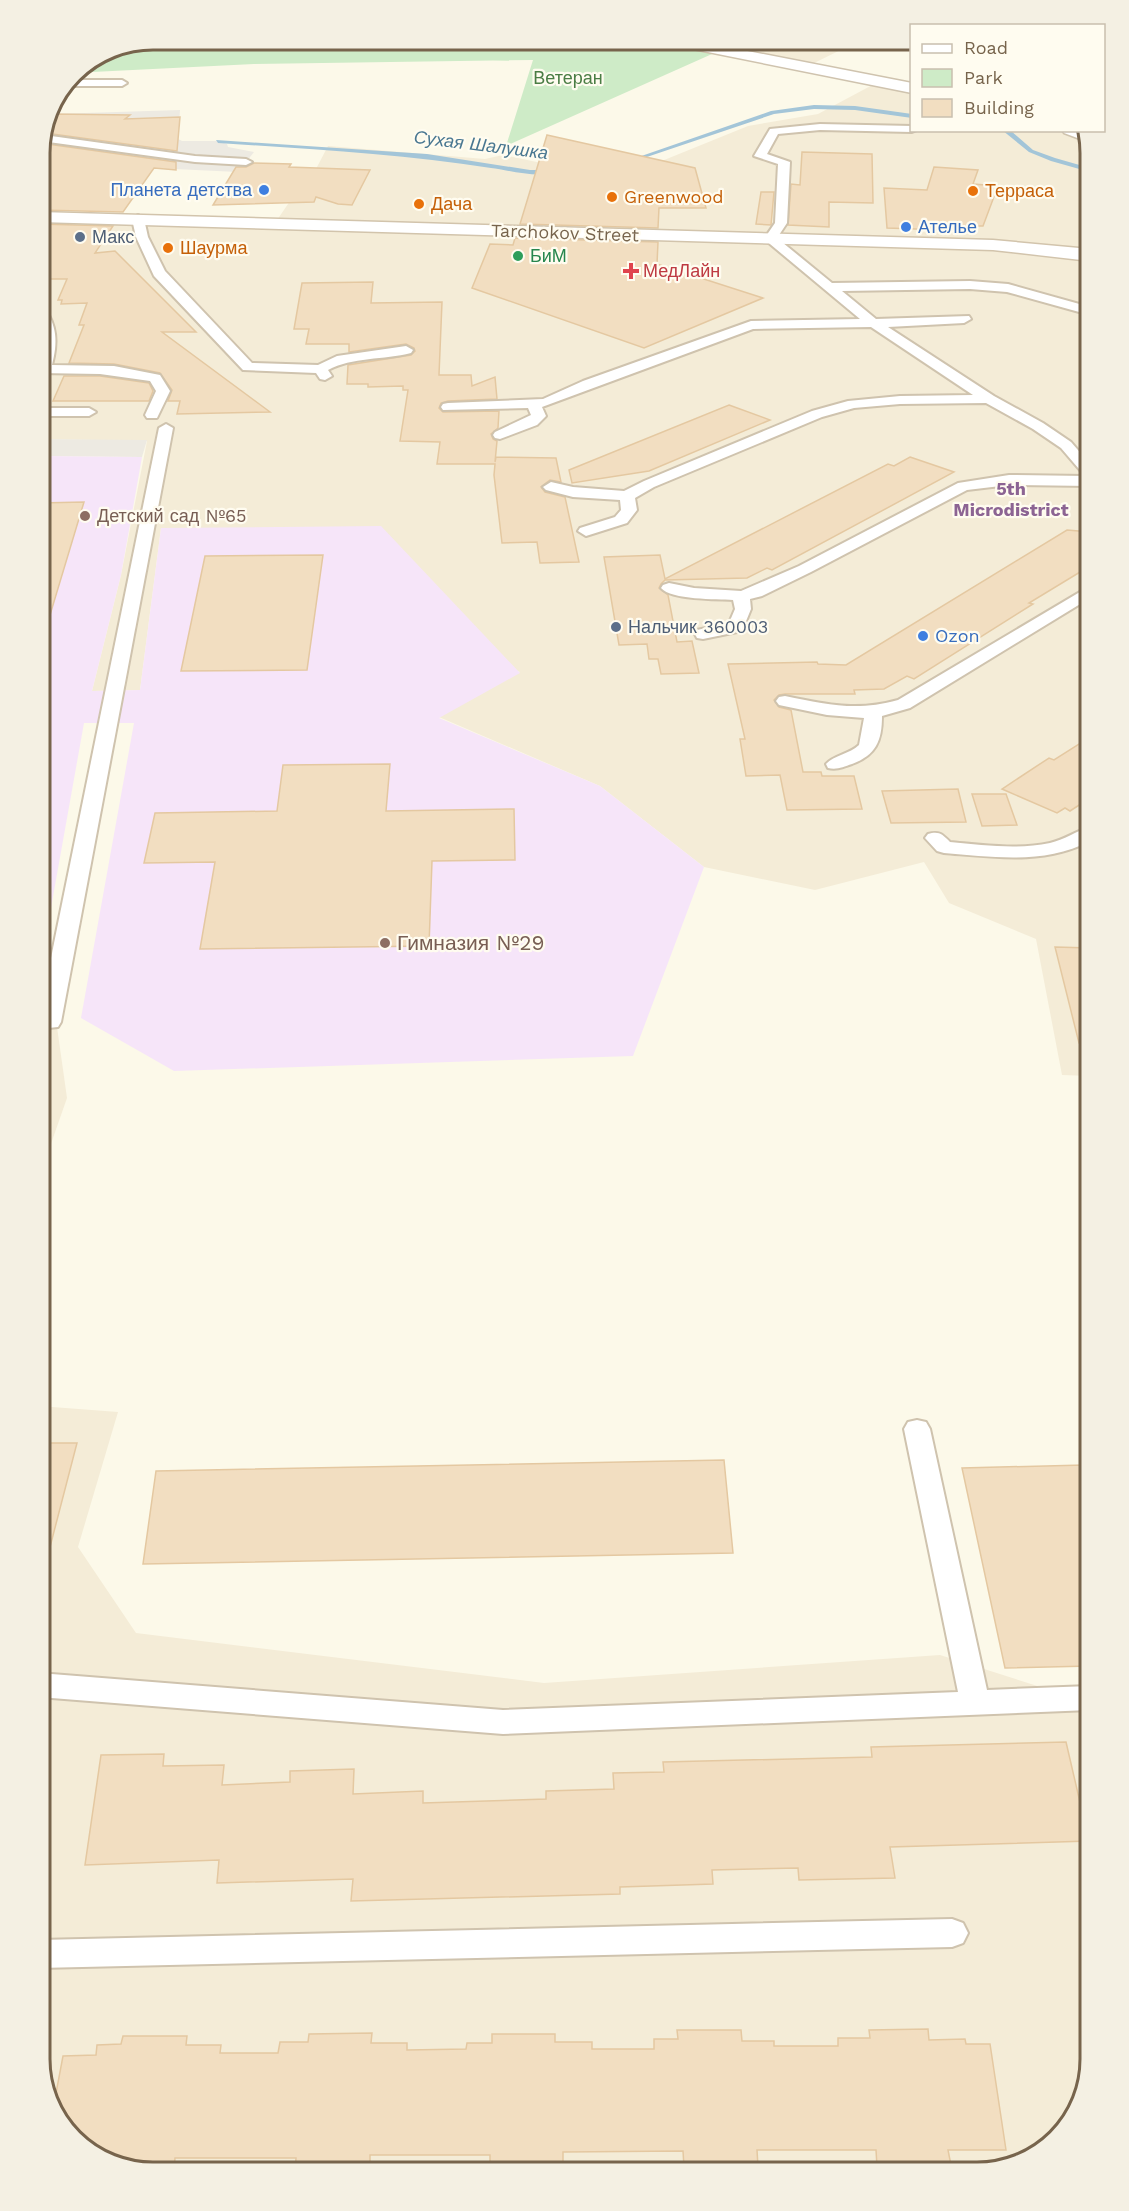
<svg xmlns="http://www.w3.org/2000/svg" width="1129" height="2211" font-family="'Work Sans',sans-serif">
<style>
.residential{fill:#f4ecd7}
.industrial{fill:#edeae2}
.education{fill:#f6e5f9}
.green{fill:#ceebc7}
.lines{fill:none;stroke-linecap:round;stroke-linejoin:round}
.stream{fill:#a3c5d8;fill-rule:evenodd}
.building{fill:#f2dec1;stroke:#e4c8a1;stroke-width:1.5}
.lane-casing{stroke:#cfc3ae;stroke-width:4}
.street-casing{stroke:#cfc3ae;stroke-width:3}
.secondary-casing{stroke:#d2c4ac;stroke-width:3}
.lane{fill:#fff;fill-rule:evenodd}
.street{fill:#fff;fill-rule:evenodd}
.secondary{fill:#fff;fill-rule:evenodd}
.shop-dot{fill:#3f7fe0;stroke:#fffcf0;stroke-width:2}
.food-dot{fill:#e8710a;stroke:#fffcf0;stroke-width:2}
.service-dot{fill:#5c6f8a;stroke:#fffcf0;stroke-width:2}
.leisure-dot{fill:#2e9e5b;stroke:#fffcf0;stroke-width:2}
.health-dot{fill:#e0444e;stroke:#fffcf0;stroke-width:2}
.education-dot{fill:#8d6e63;stroke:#fffcf0;stroke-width:2}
.labels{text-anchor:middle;stroke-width:4.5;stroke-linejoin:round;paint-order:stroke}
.far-park-label{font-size:18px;fill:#4a7d44;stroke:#fffcf0}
.far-water-label{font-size:18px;font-style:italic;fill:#497791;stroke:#fffcf0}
.far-shop-label{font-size:18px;fill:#366cbe;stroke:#fffcf0;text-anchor:start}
.far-food-label{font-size:18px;fill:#c56008;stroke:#fffcf0;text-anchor:start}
.far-street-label{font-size:18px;fill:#77644c;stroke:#fffcf0}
.far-service-label{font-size:18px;fill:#4e5e75;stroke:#fffcf0;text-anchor:start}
.far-leisure-label{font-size:18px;fill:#27864d;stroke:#fffcf0;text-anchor:start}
.far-health-label{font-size:18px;fill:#be3a42;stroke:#fffcf0;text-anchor:start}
.far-neighbourhood-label{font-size:18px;font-weight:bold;fill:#8c6493;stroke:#fffcf0}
.far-education-label{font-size:18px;fill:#785e54;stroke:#fffcf0;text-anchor:start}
.education-label{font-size:21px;fill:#785e54;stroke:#fffcf0;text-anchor:start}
.rim{fill:none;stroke:#77644c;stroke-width:3}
</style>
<rect width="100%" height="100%" fill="#fcf9e9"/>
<g class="residential">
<polygon points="663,39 863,39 806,67"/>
<polygon points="878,82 911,88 912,130 1070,130 1087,137 1090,153 1090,1076 1062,1075 1036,939 949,903 924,862 815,890 704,867 600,786 439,717 520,672 161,528 140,690 92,691 121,575 147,441 39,439 39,217 275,223 301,185 317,167 328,146 485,159 503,155 580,171 642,169 748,126 818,114"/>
<polygon points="39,1014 57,1027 67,1098 39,1178"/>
<polygon points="39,1406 118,1412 78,1547 136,1633 544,1683 940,1655 1072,1697 1090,1735 1090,2059 1071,2122 1020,2163 976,2172 145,2172 89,2153 48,2102 39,2058"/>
</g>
<g class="industrial">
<polygon points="180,110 178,139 182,141 218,141 227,144 228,147 254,152 238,172 153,168 103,157 39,151 39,145 53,114"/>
<polygon points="39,439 147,440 142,457 39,456"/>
</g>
<polygon class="education" points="39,456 142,457 121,575 92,691 140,690 161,528 381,526 520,673 439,718 600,786 704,867 633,1056 174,1071 81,1018 134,723 84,723 39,975"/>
<polygon class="green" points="153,39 663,39 721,50 506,146 533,60 254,64 72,73 109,48"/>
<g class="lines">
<g class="stream">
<polygon points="814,105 855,106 912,114 912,118 855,110 814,109 774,114 632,162 627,161 771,111"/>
<polygon points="1002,130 1011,131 1033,150 1055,158 1090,168 1090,172 1051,161 1029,152"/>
<path d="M216 140 427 154 530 170H551L554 172C540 179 508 170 491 168 401 154 309 149 218 143Z"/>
</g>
</g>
<g class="building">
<polygon points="53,114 130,115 125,119 180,117 177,151 45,133"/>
<polygon points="547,135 695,168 706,208 659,208 658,228 520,224"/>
<polygon points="40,143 176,162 176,170 154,168 123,212 39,210"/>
<polygon points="802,152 872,154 873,203 829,202 829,227 788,225 791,184 800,185"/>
<polygon points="254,163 291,164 289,167 370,170 352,205 338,204 316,197 314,202 213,205 236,167 246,167"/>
<polygon points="934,167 978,170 973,184 998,186 983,226 943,226 944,230 887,228 884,188 927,190"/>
<polygon points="761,192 774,192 771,225 756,224"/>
<polygon points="39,224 113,226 95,253 115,251 196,332 162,332 270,412 177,414 180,401 168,401 172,390 160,373 114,364 69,363 84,325 79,325 87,303 61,304 62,300 58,300 67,279 39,279"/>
<polygon points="515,238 658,242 657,264 763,298 644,348 472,288 490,244 513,245"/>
<polygon points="373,282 371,303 442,302 439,375 471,375 472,386 495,377 497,399 448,401 441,403 439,408 443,412 499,411 498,428 491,434 493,439 497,441 495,462 496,457 556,458 561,482 550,480 541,487 545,492 565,497 579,562 540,563 537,542 502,543 494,475 495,464 437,464 440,442 400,441 408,390 403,390 403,386 368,387 368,384 347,384 348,365 411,355 415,351 414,348 406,344 349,352 349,344 306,344 309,329 294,329 302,283"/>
<polygon points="64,376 100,376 149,383 153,391 149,401 53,401"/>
<polygon points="729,405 770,420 649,471 572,483 569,470"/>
<polygon points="910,457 954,472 772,570 767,568 747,578 665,580 661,584 659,588 668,595 677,642 692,641 699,673 661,674 658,659 649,659 647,644 619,645 604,557 660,555 665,579 888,464 894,466"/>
<polygon points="84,502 47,625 39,624 39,503"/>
<polygon points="1067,530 1090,532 1090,566 1029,603 1033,604 914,679 907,676 884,689 854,690 855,694 785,694 779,695 774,700 779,707 791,710 803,772 821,772 822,776 854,776 862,809 787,810 780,775 746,776 740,739 745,739 728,664 817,662 818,664 846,665"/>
<polygon points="323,555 307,670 181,671 205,556"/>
<polygon points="1090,737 1090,798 1070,811 1065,808 1057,813 1002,789 1049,758 1054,760"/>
<polygon points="390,764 386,811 514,809 515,860 432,861 429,946 200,949 215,862 144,863 155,813 277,811 283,765"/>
<polygon points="958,789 966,822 891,823 882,791"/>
<polygon points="972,794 1006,794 1017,825 982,826"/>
<polygon points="1055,947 1090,948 1090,1041 1079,1043"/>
<polygon points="39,1443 77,1443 50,1547 39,1546"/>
<polygon points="724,1460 733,1553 143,1564 156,1471"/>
<polygon points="1084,1465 1090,1487 1090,1666 1005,1668 962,1468"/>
<polygon points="1066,1742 1089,1841 890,1847 895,1878 799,1880 798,1868 712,1870 713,1884 620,1887 620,1894 351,1901 353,1879 217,1883 219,1860 85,1865 101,1755 164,1754 163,1766 224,1765 222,1785 290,1782 290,1771 354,1769 353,1794 423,1791 423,1803 546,1799 546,1791 614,1789 613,1773 664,1772 663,1762 872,1757 871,1747"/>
<polygon points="928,2029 929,2040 965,2039 966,2044 990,2044 1006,2150 948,2150 951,2165 877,2166 876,2150 757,2150 758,2167 684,2167 683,2151 563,2152 563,2168 490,2168 490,2155 370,2155 370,2171 295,2172 296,2158 175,2158 174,2172 145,2172 89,2153 53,2109 63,2056 96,2055 97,2045 121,2044 123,2036 187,2036 186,2045 221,2045 220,2053 278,2053 280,2042 308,2042 309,2034 372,2033 371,2043 407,2043 407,2050 466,2049 467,2043 492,2043 492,2034 555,2034 555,2042 592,2042 592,2049 654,2049 654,2039 678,2039 677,2030 741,2030 742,2041 774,2041 774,2046 838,2046 838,2038 870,2038 869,2030"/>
</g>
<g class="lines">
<g class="lane-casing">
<g id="lane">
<polygon points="69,80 122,80 127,83 122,86 66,86"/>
<path d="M820 124 912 126V130H917L912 132 820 130 778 134 767 154 790 162 787 223 777 238 832 283 970 281 1008 284 1090 307V315L1007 292 970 289 842 291 876 319 969 316 971 319 964 323 888 327 994 396 1043 423 1071 442 1090 464V486L1009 485 967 490 811 572 762 596 750 599 751 609 742 631 703 639 697 638 695 634 697 630 729 623 735 609 733 600C717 599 671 600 661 588L663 585 669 583 694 588 741 591 799 566 958 483 1009 475 1085 476 1061 448 1033 429 986 403 900 404 854 408 822 417 654 487 635 498 637 510 627 523 586 536 578 531 580 528 615 517 621 510 620 500 573 497 546 490 543 487 551 482 573 487 624 491 644 481 812 411 848 401 900 396 973 395 871 327 753 329 542 407 546 416 537 425 500 439 495 438 493 435 495 432 531 415 528 408 443 410 441 407 443 404 448 403 543 399 583 381 751 321 860 319 764 239 775 223 778 164 754 156 770 129Z"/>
<polygon points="44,135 195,156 246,159 252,162 246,165 195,162 41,141"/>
<path d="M138 215 144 219 148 237 165 271 252 363 318 365 337 356 406 346 413 350 411 353C384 360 352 357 328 370L332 376 325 380 320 379 316 373 243 370 154 276 136 237 132 219Z"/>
<path d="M39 306 44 307C57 326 58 342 52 365L114 366 160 375 170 391 157 418H147L145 415 156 391 150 381 100 374 39 373 43 338Z"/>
<polygon points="39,408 89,408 96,412 89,416 39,416"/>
<polygon points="166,424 173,428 61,1022 58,1027 39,1029 39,1017 159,428"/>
<path d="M1090 586V598L910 708 882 716C882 741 876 755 852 764 843 767 837 770 828 768L826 764C834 755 850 754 859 745L864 718 827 715 779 705 776 701 779 697 785 696C826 704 856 712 898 700Z"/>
<path d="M1090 827V841C1045 865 993 857 944 853L937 851 925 838 928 834C939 831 942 834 950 842 983 845 1017 850 1050 843 1064 840 1076 831 1090 827Z"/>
<polygon points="917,1420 926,1422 930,1429 987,1690 1090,1686 1090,1710 503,1734 39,1697 39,1673 503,1710 958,1692 904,1429 908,1422"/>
<polygon points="952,1919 963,1923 968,1933 963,1943 952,1947 39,1968 39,1940"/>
</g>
</g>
<g class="street-casing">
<g id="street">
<polygon points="656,39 686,39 912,83 912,93 663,43"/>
<polygon points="1062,130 1086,131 1088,142 1064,133"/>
</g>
</g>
<g class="secondary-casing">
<polygon id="secondary" points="39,212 993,240 1090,249 1090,261 993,250 39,222"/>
</g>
<use href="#lane" class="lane"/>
<use href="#street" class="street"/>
<use href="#secondary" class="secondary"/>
</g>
<g class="shop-dot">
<circle cx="264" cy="190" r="6"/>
<circle cx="906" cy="227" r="6"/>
<circle cx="923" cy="636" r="6"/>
</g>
<g class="food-dot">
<circle cx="973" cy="191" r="6"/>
<circle cx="612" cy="197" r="6"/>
<circle cx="419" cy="204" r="6"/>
<circle cx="168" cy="248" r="6"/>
</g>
<g class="service-dot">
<circle cx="80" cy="237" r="6"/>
<circle cx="616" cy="627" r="6"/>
</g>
<circle class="leisure-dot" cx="518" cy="256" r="6"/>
<path class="health-dot" d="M628 262h6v6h6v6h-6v6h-6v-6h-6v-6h6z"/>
<g class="education-dot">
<circle cx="85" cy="516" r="6"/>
<circle cx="385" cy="943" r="6"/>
</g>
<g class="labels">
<g class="far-park-label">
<text x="568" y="84">Ветеран</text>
</g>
<g class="far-water-label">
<text transform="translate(481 145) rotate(7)" y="6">Сухая Шалушка</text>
</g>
<g class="far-shop-label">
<text x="252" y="196" text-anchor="end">Планета детства</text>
<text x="918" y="233">Ателье</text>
<text x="935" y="642">Ozon</text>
</g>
<g class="far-food-label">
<text x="985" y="197">Терраса</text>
<text x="624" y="203">Greenwood</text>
<text x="431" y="210">Дача</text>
<text x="180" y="254">Шаурма</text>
</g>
<g class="far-street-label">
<text transform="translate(565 233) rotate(2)" y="6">Tarchokov Street</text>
</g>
<g class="far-service-label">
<text x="92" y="243">Макс</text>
<text x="628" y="633">Нальчик 360003</text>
</g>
<g class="far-leisure-label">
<text x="530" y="262">БиМ</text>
</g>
<g class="far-health-label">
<text x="643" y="277">МедЛайн</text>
</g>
<g class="far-neighbourhood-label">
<text x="1011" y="495">5th<tspan x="1011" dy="21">Microdistrict</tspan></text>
</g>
<g class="far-education-label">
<text x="97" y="522">Детский сад №65</text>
</g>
<g class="education-label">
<text x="397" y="950">Гимназия №29</text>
</g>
</g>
<path d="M0 0H1129V2211H0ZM153 50H977A103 103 0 0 1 1080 153V2059A103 103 0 0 1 977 2162H153A103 103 0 0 1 50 2059V153A103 103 0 0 1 153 50Z" fill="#f4f0e3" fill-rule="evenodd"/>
<path class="rim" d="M153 50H977A103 103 0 0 1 1080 153V2059A103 103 0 0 1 977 2162H153A103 103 0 0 1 50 2059V153A103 103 0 0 1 153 50Z"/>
<rect x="910" y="24" width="195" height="108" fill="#fffcf0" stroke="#c9bfae" stroke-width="1.5"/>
<rect x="922" y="44" width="30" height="9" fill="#ffffff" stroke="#c9bfae" stroke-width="1.5"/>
<text x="964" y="54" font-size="18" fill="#77644c">Road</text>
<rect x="922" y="69" width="30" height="18" fill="#ceebc7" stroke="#c9bfae" stroke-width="1.5"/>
<text x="964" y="84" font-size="18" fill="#77644c">Park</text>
<rect x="922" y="99" width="30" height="18" fill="#f2dec1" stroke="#c9bfae" stroke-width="1.5"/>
<text x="964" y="114" font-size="18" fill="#77644c">Building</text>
</svg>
